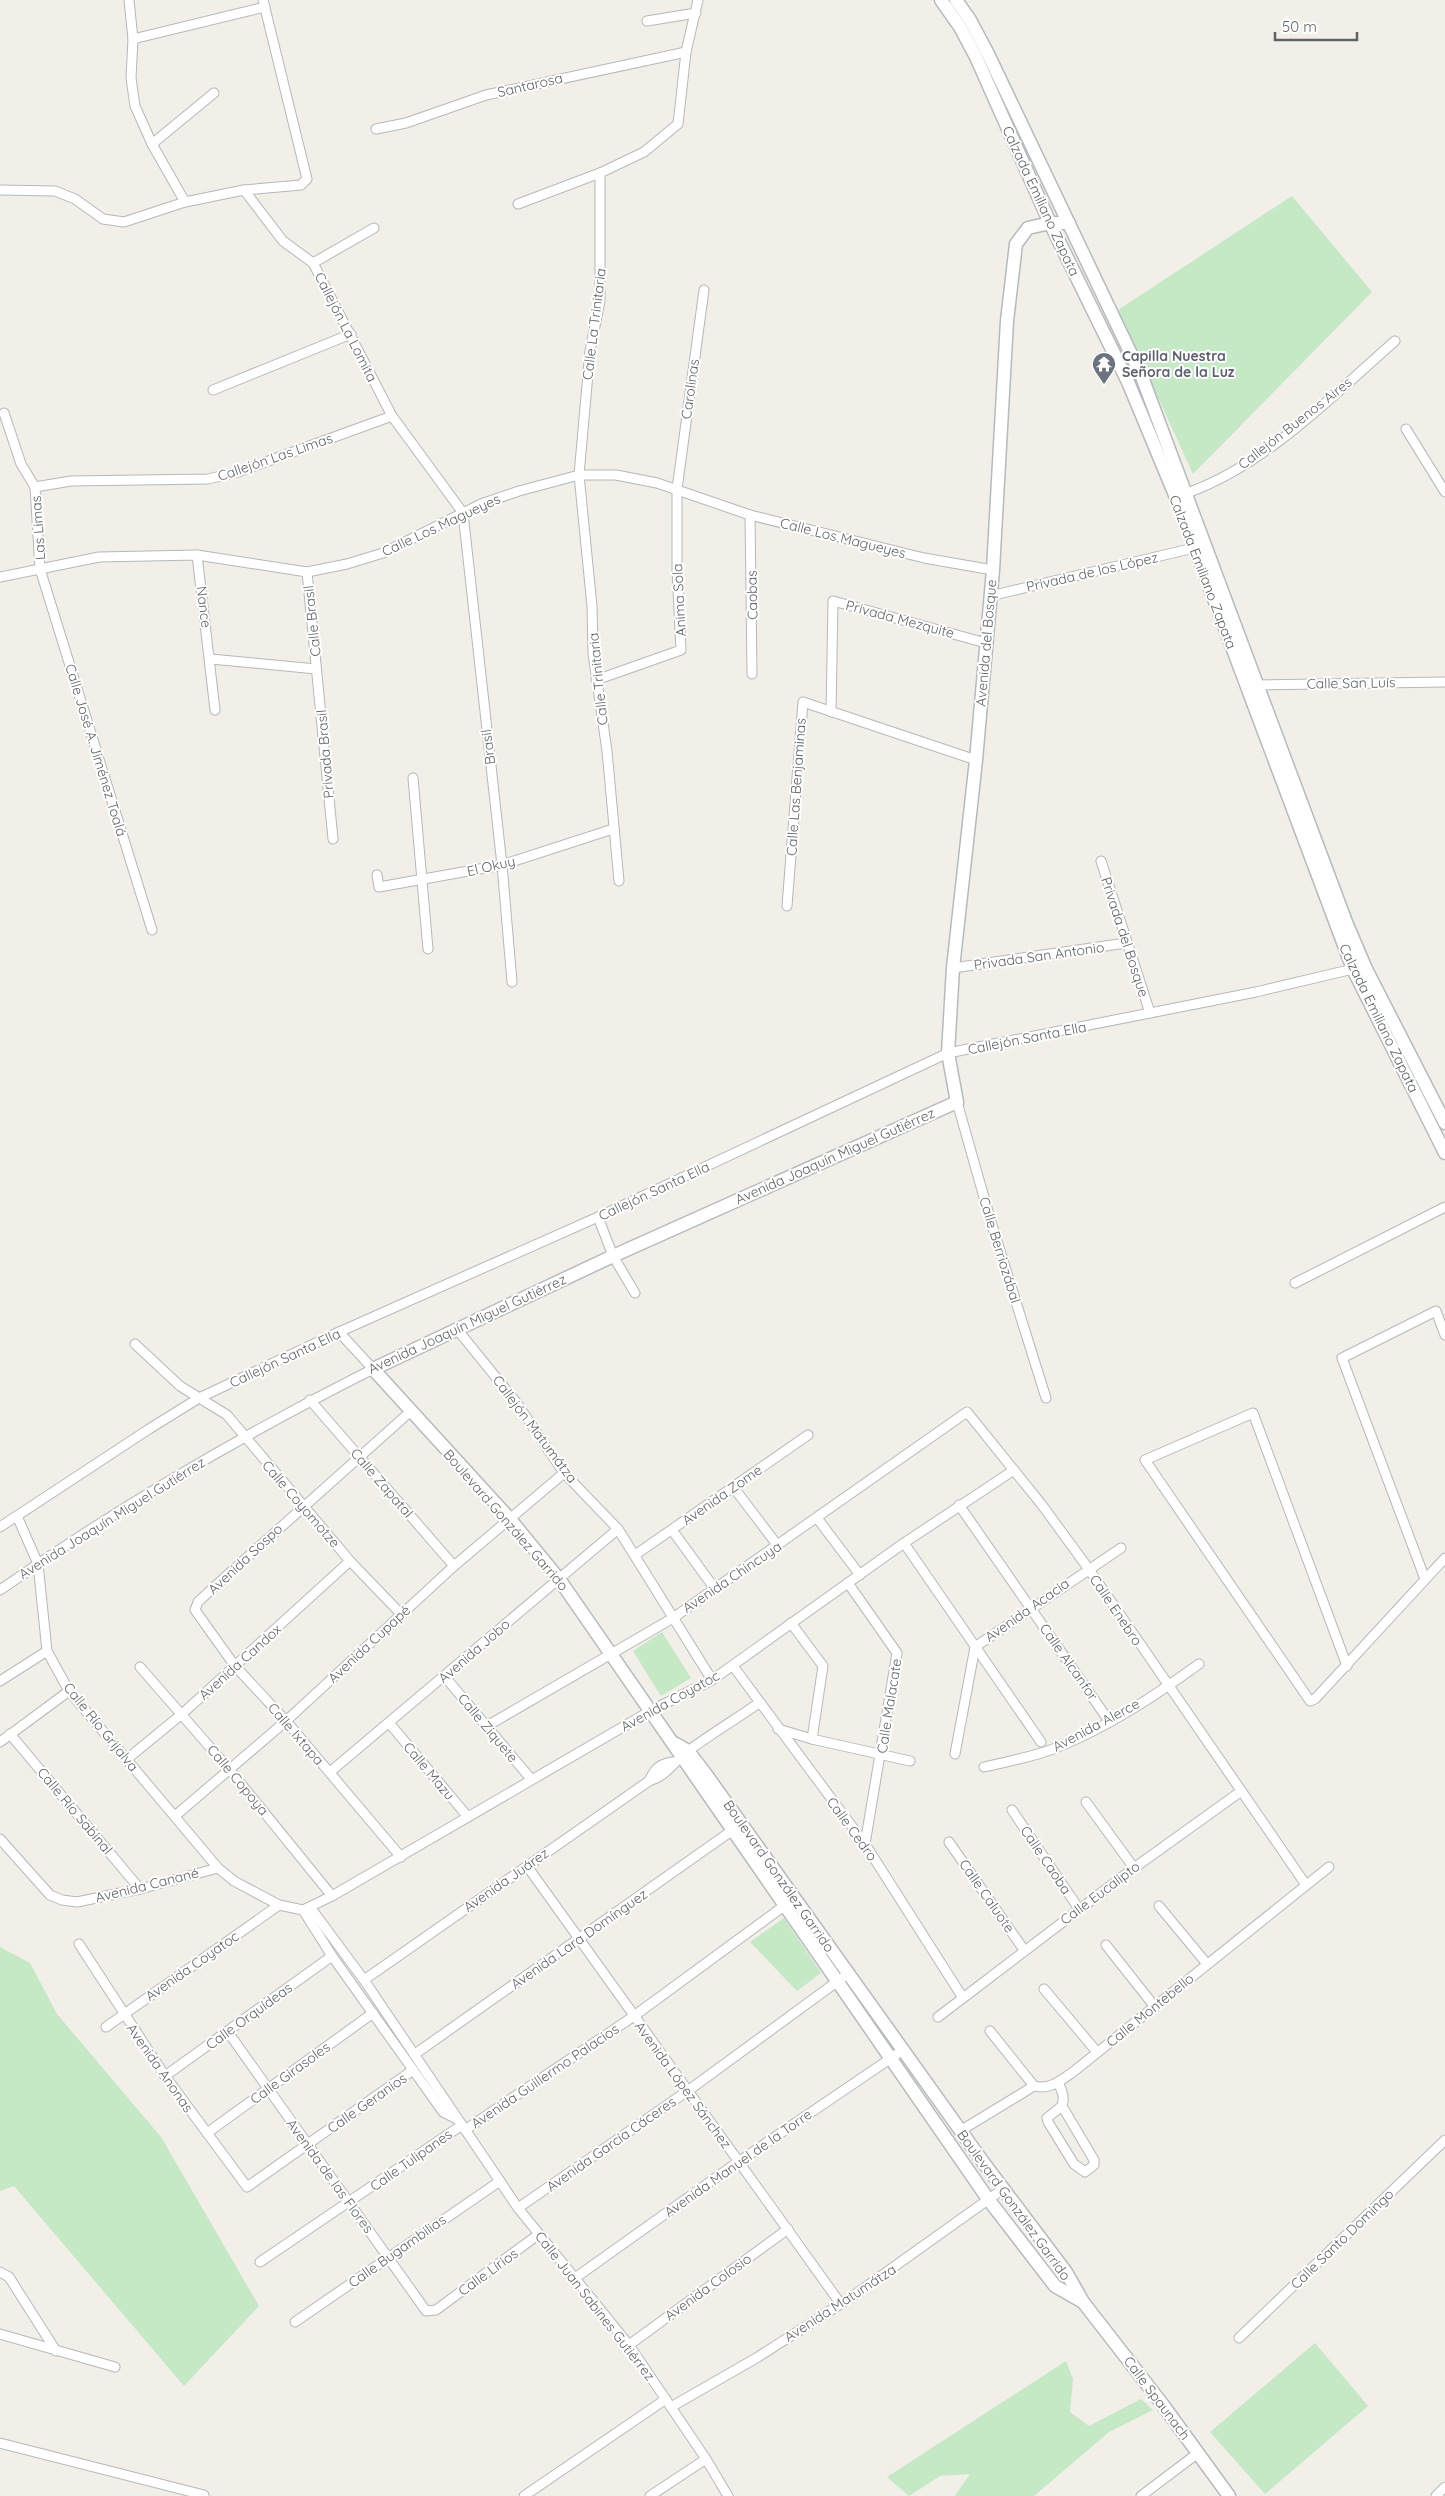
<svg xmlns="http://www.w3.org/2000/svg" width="1445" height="2496" font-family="Quicksand,sans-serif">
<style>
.green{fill:#c5e8c5}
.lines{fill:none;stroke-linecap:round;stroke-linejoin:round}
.street-casing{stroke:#b5b8bc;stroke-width:11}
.secondary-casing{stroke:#b6babf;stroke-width:15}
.street{stroke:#fff;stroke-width:9}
.secondary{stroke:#fff;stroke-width:12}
.labels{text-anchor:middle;stroke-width:4;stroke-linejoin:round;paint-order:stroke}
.street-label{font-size:14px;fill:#5f6368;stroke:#fff}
.worship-label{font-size:14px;font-weight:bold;fill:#5b616d;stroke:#fff;text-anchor:start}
</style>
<rect width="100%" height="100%" fill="#f1efe8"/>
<g class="green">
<polygon points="1292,196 1372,292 1193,474 1118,310"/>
<polygon points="662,1632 691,1678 661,1696 633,1651"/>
<polygon points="784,1918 821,1973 797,1991 750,1942"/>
<polygon points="0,1947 30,1963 57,2014 161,2137 259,2306 184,2386 14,2186 0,2191"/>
<polygon points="1315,2343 1368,2406 1265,2494 1210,2432"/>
<polygon points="1066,2361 1073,2379 1070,2412 1089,2426 1141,2399 1153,2410 1109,2432 1034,2496 955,2496 970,2474 940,2476 909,2496 887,2477"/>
</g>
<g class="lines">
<g class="street-casing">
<g id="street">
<polyline points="129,0 133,39 131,78 135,106 152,144 185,202"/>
<polyline points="647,21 696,13"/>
<polyline points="133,39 265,7"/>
<polyline points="376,129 406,123 486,95 686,52"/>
<polyline points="152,144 214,93"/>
<polyline points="600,173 600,301 590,351 579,475 592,606 593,653 607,751 619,881"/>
<polyline points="0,190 55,191 75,199 103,219 124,222 185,202 244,190 283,241 313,263 392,416 463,513 502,865 512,982"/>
<polyline points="244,190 301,185 307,179 263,0"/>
<polyline points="518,204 600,173 644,152 678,124 686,52 698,0"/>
<polyline points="313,263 374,228"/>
<polyline points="213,390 351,334"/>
<polyline points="4,413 21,464 35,487 40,569 152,930"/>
<polyline points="1406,429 1445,492"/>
<polyline points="35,487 71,481 208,479 238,472 392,416"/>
<path d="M1187 493C1266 465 1333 395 1395 341"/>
<polyline points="750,515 752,674"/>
<polyline points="197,555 215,710"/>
<polyline points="307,572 333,839"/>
<polyline points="0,577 99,557 197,555 307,572 347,564 383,553 481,504 519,491 579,475 616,475 657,483 750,515 924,558 993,570"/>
<polyline points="990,596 1194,548"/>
<polyline points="211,659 316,669"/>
<polyline points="596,680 681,650 677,570 677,489 704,290"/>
<polyline points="1256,685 1445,682"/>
<polyline points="831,712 833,601 986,643"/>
<polyline points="413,778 428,949"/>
<polyline points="1101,861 1150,1013"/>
<polyline points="377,875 379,887 502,865 613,829"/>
<polyline points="787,906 803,702 976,760"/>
<polyline points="953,968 1126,943"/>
<polyline points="957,1102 991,1222 1046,1398"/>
<polyline points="598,1217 613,1256 635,1293"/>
<polyline points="1295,1283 1445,1207"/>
<polyline points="456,1328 516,1402 564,1473 618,1529 712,1680"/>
<polyline points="135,1344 180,1386 227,1415 350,1561 401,1614"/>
<polyline points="310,1400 454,1566"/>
<polyline points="734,1488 778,1546"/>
<polyline points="959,1505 1109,1721"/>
<polyline points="17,1516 38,1564 47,1651 69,1691 218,1868 234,1881 279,1905 303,1910 332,1896 652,1710 712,1680 904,1543 1014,1470"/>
<polyline points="817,1518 860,1575"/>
<polyline points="0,1527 149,1429 199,1398 339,1332 598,1217 948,1053 1256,992 1353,969"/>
<polyline points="672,1530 715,1589"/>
<polyline points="904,1543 1041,1742"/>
<polyline points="635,1555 808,1435"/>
<polyline points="1425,1579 1342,1358 1436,1311 1445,1335"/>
<polyline points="848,1583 897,1653 865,1844"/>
<path d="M0 1590C119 1507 244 1434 373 1369L339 1332"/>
<polyline points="791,1623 823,1666 812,1739"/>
<polyline points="733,1666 865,1844 963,1998"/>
<polyline points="1347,1666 1253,1413 1145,1460 1310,1701 1315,1699 1445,1558"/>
<polyline points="140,1667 229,1769 332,1896"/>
<polyline points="445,1677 531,1779"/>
<polyline points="0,1681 47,1651"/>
<polyline points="390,1724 468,1817"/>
<polyline points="487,1726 673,1618 967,1412 1042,1505 1088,1568 1306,1885"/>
<polyline points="778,1729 812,1739 910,1761"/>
<polyline points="10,1734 140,1889"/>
<polyline points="0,1742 69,1691"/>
<polyline points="955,1754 975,1647 1121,1548"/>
<polyline points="127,1759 182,1714 350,1561"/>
<path d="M984 1767C1008 1761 1035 1757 1058 1747 1108 1727 1156 1695 1199 1664"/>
<polyline points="330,1772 618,1529"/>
<path d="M649 1781C655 1768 659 1764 673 1762"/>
<polyline points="1086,1802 1134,1868"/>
<polyline points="1012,1810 1079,1909"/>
<polyline points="175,1816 286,1721 454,1566 564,1473"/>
<polyline points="0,1839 50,1895 62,1900 77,1902 140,1889 218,1868"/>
<polyline points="949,1842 1024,1950"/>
<polyline points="401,1857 286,1721 235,1666 195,1610 198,1602 214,1587 411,1411"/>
<polyline points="527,1866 840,2303"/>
<polyline points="1159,1906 1207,1964"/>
<polyline points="310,1907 364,1980 518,2208 629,2345 706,2459 728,2496"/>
<polyline points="303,1910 332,1956 443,2112 457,2119"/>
<polyline points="79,1944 165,2076 247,2187 413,2070"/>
<polyline points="1106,1945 1155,2007"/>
<path d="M364 1980 649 1781C667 1776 673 1762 688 1751 711 1734 736 1719 759 1703"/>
<polyline points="1044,1989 1097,2052"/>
<polyline points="938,2017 1134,1868 1240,1792"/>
<polyline points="106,2027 279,1905"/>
<polyline points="990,2031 1034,2086"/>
<polyline points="228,2032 426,2311 436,2310 539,2234"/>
<polyline points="415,2054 737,1827"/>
<polyline points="165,2076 332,1956"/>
<path d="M1058 2082C1062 2092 1065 2096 1062 2106L1094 2160V2165L1085 2172 1074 2164 1048 2122 1047 2118 1062 2106"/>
<polyline points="465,2130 634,2016 788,1903"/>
<path d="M960 2131 1034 2086C1050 2090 1060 2081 1073 2072L1329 1867"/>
<polyline points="207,2133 373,2013"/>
<polyline points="518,2208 689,2090 842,1978"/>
<polyline points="260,2262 462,2125"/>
<polyline points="0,2272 9,2277 56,2351"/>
<polyline points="575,2278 738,2162 903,2050"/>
<polyline points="295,2322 500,2181"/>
<polyline points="0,2334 115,2367"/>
<polyline points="1239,2338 1445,2140"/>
<polyline points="629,2345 788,2229"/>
<polyline points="671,2407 758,2357 853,2296 1003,2189"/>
<polyline points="0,2443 204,2495"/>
<polyline points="524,2496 666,2399"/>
<polyline points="650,2496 706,2459"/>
<polyline points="1141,2496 1198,2453"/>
<polyline points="1436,2496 1445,2487"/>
</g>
</g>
<g class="secondary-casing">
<g id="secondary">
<polyline points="941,0 960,27 976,57 1050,223 1128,382 1175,495 1353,969 1445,1153"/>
<polyline points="956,0 970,20 988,54 1142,377 1346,922 1366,969 1445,1123"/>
<polyline points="1069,223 1050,223 1028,228 1016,244 1007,321 993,570 976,760 953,968 948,1053 957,1102 613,1256 373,1369 509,1518 559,1579 988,2199 1055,2286 1083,2302"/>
<polyline points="676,1744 688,1751 705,1773 983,2162 1066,2272 1083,2302 1163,2405 1229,2496"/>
</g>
</g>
<use href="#street" class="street"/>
<use href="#secondary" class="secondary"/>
</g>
<defs>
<g id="temple-pin" transform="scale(1.25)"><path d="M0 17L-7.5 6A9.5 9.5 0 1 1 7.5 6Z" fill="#6b7280" stroke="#fff"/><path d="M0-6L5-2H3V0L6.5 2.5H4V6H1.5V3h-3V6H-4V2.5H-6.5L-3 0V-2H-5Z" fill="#fff"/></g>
</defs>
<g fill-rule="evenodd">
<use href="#temple-pin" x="1104" y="364"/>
</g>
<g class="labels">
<g class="street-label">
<text transform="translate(530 85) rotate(-13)" y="5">Santarosa</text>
<text transform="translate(1041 201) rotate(65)" y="5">Calzada Emiliano Zapata</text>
<text transform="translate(594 324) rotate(-83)" y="5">Calle La Trinitaria</text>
<text transform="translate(346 327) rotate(63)" y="5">Callejón La Lomita</text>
<text transform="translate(690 389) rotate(-82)" y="5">Carolinas</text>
<text transform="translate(1295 423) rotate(-38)" y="5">Callejón Buenos Aires</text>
<text transform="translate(275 457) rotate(-19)" y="5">Callejón Las Limas</text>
<text transform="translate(441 525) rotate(-25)" y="5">Calle Los Magueyes</text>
<text transform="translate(38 528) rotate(-94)" y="5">Las Limas</text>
<text transform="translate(843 538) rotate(14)" y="5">Calle Los Magueyes</text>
<text transform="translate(1092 572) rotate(-13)" y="5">Privada de los López</text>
<text transform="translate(1203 572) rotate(69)" y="5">Calzada Emiliano Zapata</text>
<text transform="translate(752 595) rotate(-91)" y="5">Caobas</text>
<text transform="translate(679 600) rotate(-93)" y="5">Anima Sola</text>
<text transform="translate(204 607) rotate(83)" y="5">Nance</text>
<text transform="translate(900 619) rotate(15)" y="5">Privada Mezquite</text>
<text transform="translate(312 621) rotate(-96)" y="5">Calle Brasil</text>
<text transform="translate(986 643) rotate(-85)" y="5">Avenida del Bosque</text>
<text transform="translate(598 679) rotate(-96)" y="5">Calle Trinitaria</text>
<text transform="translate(1351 683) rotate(-1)" y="5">Calle San Luís</text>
<text transform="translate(488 747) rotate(-97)" y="5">Brasil</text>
<text transform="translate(96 750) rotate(73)" y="5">Calle José A. Jiménez Toalá</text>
<text transform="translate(325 754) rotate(-95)" y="5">Privada Brasil</text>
<text transform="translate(796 787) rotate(-86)" y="5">Calle Las Benjaminas</text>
<text transform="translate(491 866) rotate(-13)" y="5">El Okuy</text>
<text transform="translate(1125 937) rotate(72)" y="5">Privada del Bosque</text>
<text transform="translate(1039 956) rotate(-8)" y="5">Privada San Antonio</text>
<text transform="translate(1379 1018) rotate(64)" y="5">Calzada Emiliano Zapata</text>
<text transform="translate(1027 1038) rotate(-11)" y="5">Callejón Santa Ella</text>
<text transform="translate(835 1156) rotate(-24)" y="5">Avenida Joaquín Miguel Gutiérrez</text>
<text transform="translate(654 1191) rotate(-25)" y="5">Callejón Santa Ella</text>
<text transform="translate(1000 1250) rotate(73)" y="5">Calle Berriozábal</text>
<text transform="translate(467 1324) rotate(-25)" y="5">Avenida Joaquín Miguel Gutiérrez</text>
<text transform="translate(285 1358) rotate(-25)" y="5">Callejón Santa Ella</text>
<text transform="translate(535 1429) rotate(53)" y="5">Callejón Matumátza</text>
<text transform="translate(382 1483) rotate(49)" y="5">Calle Zapatal</text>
<text transform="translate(722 1495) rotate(-35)" y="5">Avenida Zome</text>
<text transform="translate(301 1504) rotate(49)" y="5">Calle Coyomotze</text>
<text transform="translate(112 1518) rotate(-32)" y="5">Avenida Joaquín Miguel Gutiérrez</text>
<text transform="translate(506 1520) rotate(49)" y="5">Boulevard González Garrido</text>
<text transform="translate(245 1559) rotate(-43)" y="5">Avenida Sospo</text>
<text transform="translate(732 1577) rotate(-34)" y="5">Avenida Chincuya</text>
<text transform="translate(1027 1610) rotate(-35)" y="5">Avenida Acacia</text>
<text transform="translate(1116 1610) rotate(56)" y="5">Calle Enebro</text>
<text transform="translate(369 1644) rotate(-43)" y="5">Avenida Cupapé</text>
<text transform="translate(474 1651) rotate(-41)" y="5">Avenida Jobo</text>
<text transform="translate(240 1662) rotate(-42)" y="5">Avenida Candox</text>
<text transform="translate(1069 1662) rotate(55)" y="5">Calle Alcanfor</text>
<text transform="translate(670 1701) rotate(-29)" y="5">Avenida Coyatoc</text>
<text transform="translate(889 1706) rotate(-81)" y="5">Calle Malacate</text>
<text transform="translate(1096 1725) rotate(-28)" y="5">Avenida Alerce</text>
<text transform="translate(101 1727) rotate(51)" y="5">Calle Río Grijalva</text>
<text transform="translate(488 1728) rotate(50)" y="5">Calle Ziquete</text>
<text transform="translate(296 1734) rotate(49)" y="5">Calle Ixtapa</text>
<text transform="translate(429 1771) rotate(50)" y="5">Calle Mazu</text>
<text transform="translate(238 1780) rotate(50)" y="5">Calle Copoya</text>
<text transform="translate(75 1811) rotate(50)" y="5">Calle Río Sabinal</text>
<text transform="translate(852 1829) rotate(54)" y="5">Calle Cedro</text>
<text transform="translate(1046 1860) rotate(56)" y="5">Calle Caoba</text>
<text transform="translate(779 1876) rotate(55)" y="5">Boulevard González Garrido</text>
<text transform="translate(506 1880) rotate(-35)" y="5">Avenida Juárez</text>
<text transform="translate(147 1885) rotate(-14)" y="5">Avenida Canané</text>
<text transform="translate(1100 1893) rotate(-37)" y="5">Calle Eucalipto</text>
<text transform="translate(987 1896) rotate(55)" y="5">Calle Caluote</text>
<text transform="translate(579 1939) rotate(-35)" y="5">Avenida Lara Domínguez</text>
<text transform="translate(192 1966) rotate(-35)" y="5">Avenida Coyatoc</text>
<text transform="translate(1150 2010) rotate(-39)" y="5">Calle Montebello</text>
<text transform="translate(249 2016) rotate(-36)" y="5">Calle Orquídeas</text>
<text transform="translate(160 2068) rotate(55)" y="5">Avenida Anonas</text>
<text transform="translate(290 2073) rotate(-36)" y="5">Calle Girasoles</text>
<text transform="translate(545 2076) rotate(-34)" y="5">Avenida Guillermo Palacios</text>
<text transform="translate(683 2085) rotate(54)" y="5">Avenida López Sánchez</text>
<text transform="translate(367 2103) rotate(-35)" y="5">Calle Geranios</text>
<text transform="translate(611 2144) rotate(-35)" y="5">Avenida García Cáceres</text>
<text transform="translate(411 2160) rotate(-35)" y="5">Calle Tulipanes</text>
<text transform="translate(738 2163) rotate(-35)" y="5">Avenida Manuel de la Torre</text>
<text transform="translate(330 2176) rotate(54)" y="5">Avenida de las Flores</text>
<text transform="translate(1014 2205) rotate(54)" y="5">Boulevard González Garrido</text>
<text transform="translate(1342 2239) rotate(-44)" y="5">Calle Santo Domingo</text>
<text transform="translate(397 2251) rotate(-35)" y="5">Calle Bugambilias</text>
<text transform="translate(488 2272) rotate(-36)" y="5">Calle Lírios</text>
<text transform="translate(708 2287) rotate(-36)" y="5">Avenida Colosio</text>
<text transform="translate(840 2303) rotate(-33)" y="5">Avenida Matumátza</text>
<text transform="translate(595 2306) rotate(52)" y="5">Calle Juan Sabines Gutiérrez</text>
<text transform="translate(1157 2398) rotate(53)" y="5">Calle Spaunach</text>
</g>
<g class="worship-label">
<text x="1122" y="361">Capilla Nuestra<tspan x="1122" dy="16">Señora de la Luz</tspan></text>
</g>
</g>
<path d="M1275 32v8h82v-8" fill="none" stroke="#5f6368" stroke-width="2.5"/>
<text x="1282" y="32" font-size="15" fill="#5f6368" stroke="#ffffff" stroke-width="4" paint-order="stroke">50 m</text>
</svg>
